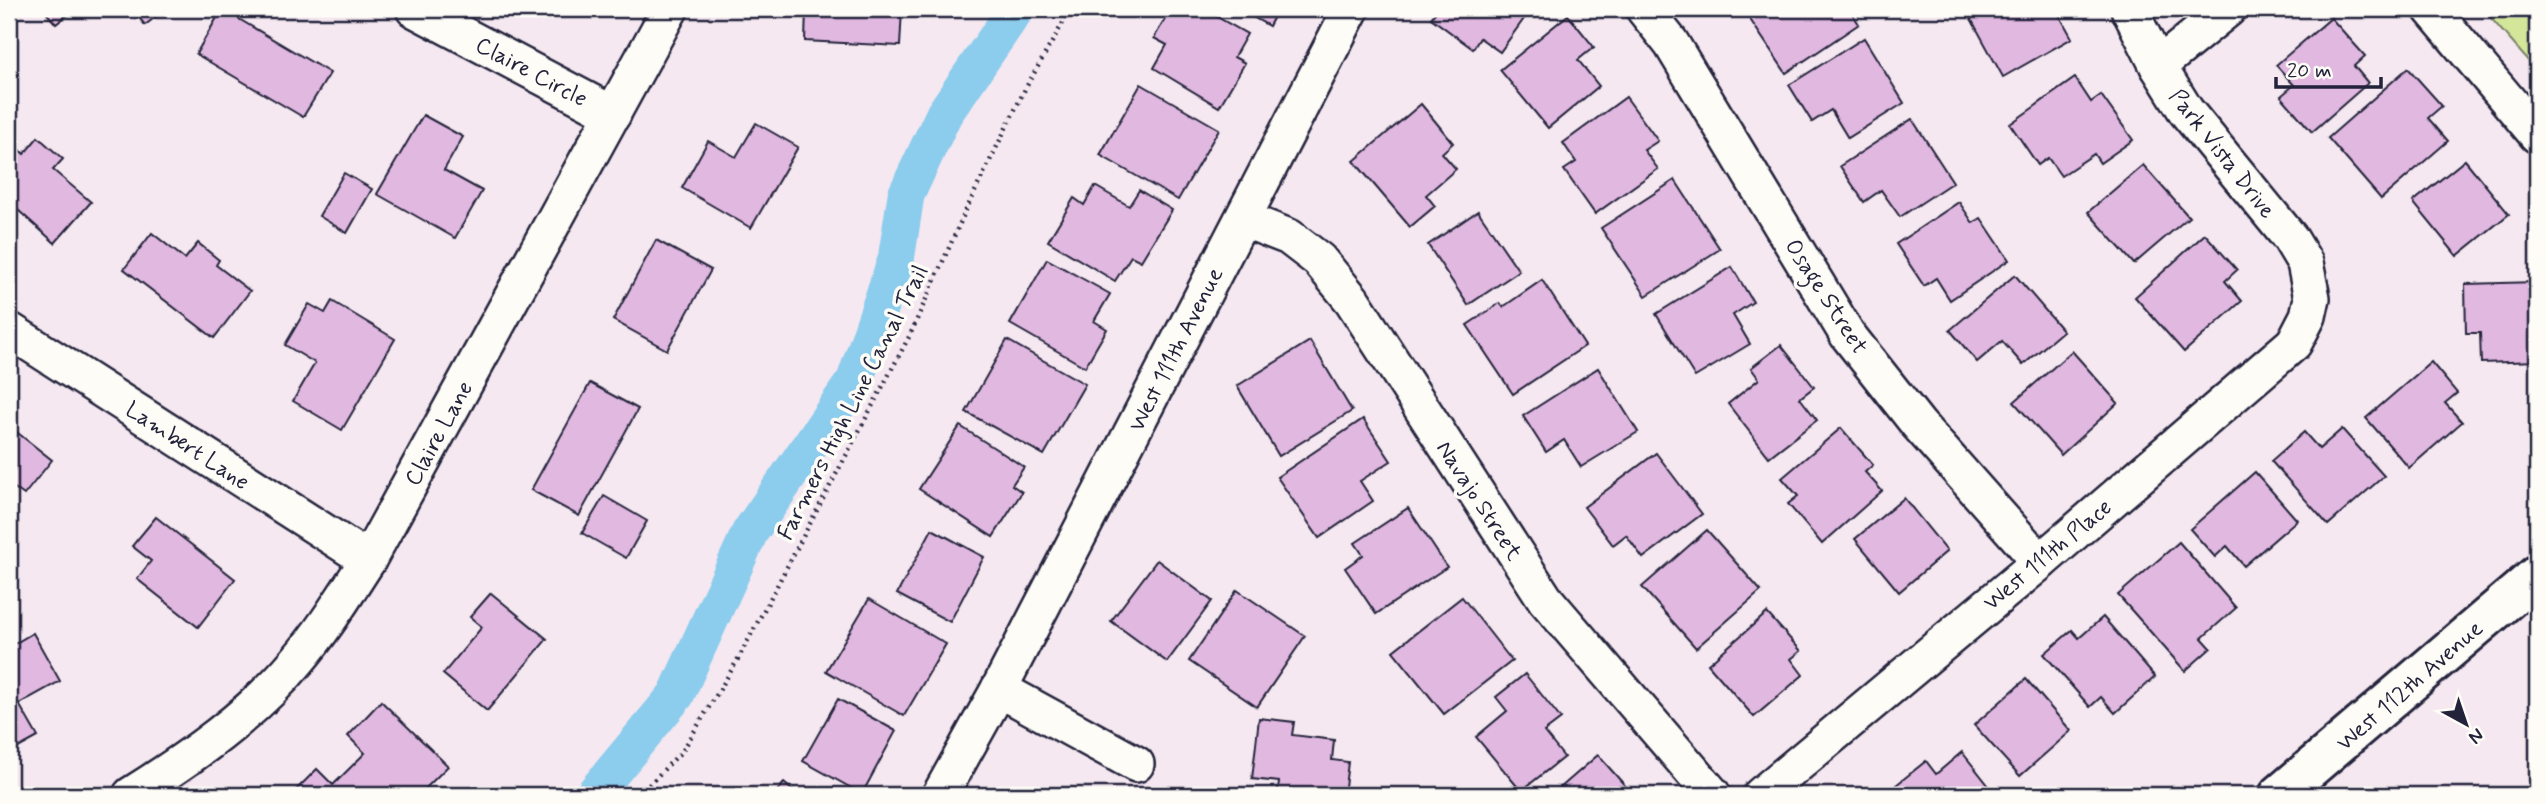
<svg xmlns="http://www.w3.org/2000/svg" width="2546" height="804" font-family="Mynerve,sans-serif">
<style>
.green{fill:#d3e69a;stroke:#7a846a;stroke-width:2}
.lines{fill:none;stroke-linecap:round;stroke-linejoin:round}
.canal{stroke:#8ccced;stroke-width:37}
.building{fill:#e1b8e0;stroke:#22223b;stroke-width:2}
.street-casing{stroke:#22223b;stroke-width:40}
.secondary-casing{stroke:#22223b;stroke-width:44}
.path{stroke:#22223b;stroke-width:4.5;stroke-dasharray:2 5;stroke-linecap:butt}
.street{stroke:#fdfcf7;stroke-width:35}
.secondary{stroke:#fdfcf7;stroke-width:38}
.labels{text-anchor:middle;stroke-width:7;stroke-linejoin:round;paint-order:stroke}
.street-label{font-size:23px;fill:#22223b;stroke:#fdfcf7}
</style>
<rect width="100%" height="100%" fill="#f5e8f0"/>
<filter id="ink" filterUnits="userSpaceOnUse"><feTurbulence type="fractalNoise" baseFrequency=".0143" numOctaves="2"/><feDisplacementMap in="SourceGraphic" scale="14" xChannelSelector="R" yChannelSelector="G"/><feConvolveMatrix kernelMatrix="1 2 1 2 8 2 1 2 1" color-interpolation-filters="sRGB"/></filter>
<g filter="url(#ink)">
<polygon class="green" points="2483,9 2537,9 2537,71"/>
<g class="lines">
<polyline class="canal" points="593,795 676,695 750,532 855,380 896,260 906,195 944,114 1016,9"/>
</g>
<g class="building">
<polygon points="43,9 75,9 56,24"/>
<polygon points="132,9 166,9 145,25"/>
<polygon points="222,9 330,73 303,117 196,54"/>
<polygon points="806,9 902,9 900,46 805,41"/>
<polygon points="1171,9 1203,9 1247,34 1234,57 1245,63 1219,107 1154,68 1167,45 1154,38"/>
<polygon points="1239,9 1278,9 1269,26"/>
<polygon points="1438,9 1531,9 1500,52 1480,38 1473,49 1431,18"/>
<polygon points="1743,9 1849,9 1859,24 1786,73"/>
<polygon points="1981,9 2056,9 2072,38 2003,77 1969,15"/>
<polygon points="1568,15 1594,47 1578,60 1599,86 1548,128 1500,70"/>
<polygon points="2331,18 2365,56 2354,66 2368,83 2312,132 2281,96 2294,85 2276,65"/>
<polygon points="1864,38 1904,103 1848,138 1831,110 1812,122 1789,85"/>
<polygon points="2408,68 2442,106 2428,118 2448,141 2381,199 2328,138"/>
<polygon points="2075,78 2091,102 2101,95 2133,140 2100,163 2094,154 2061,176 2048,158 2038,165 2010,124"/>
<polygon points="1141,84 1219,129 1178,200 1100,155"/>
<polygon points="1626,97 1658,141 1644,150 1658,169 1595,214 1564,170 1576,162 1563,143"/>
<polygon points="1421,104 1453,143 1442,153 1456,169 1426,195 1435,206 1410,227 1354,161"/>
<polygon points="423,115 463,137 444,170 482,191 455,238 377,194"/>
<polygon points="1912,119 1953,182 1900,217 1881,190 1864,202 1840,166"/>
<polygon points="756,123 798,147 751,228 682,188 708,141 736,157"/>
<polygon points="38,137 63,159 53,170 91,202 55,243 9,202 9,141 24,154"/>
<polygon points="2465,160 2509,214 2457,256 2413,202"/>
<polygon points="2143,165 2189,217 2134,264 2088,212"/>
<polygon points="344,173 372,189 347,233 319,216"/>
<polygon points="1675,180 1720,249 1646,296 1601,228"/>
<polygon points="1095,186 1129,206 1139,190 1172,210 1141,261 1131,256 1115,281 1048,241 1074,198 1084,205"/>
<polygon points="1959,202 1973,223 1981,218 2009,260 1950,300 1936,278 1924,286 1896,244"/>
<polygon points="1478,211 1519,271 1468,305 1428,245"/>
<polygon points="152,233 185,259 198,243 219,260 216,265 250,291 214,338 124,269"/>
<polygon points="2205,234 2237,270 2225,281 2242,301 2184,352 2135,297"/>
<polygon points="656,240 711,270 667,350 613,320"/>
<polygon points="1047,259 1110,294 1094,321 1107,329 1085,367 1010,324"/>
<polygon points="1732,267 1753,302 1733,315 1750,344 1695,377 1656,314"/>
<polygon points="2015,275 2063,331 2023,365 2002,341 1977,362 1950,330"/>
<polygon points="1542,280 1585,346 1513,394 1467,325 1500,303 1503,307"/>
<polygon points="2537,282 2537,361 2481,363 2480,333 2466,333 2465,284"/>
<polygon points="332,301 395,339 342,430 293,401 315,363 285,345 309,304 325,313"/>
<polygon points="1007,340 1085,384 1044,455 966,412"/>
<polygon points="1310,341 1352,411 1279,456 1237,386"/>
<polygon points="1781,345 1814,387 1800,398 1817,420 1769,457 1728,404 1759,379 1751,368"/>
<polygon points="2072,351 2118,403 2061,455 2014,402"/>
<polygon points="2431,362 2457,393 2445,403 2462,422 2409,468 2366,418"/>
<polygon points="1598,368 1638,432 1581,467 1564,440 1546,452 1523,416"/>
<polygon points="590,383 638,409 579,516 531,490"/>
<polygon points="1363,419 1391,461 1360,481 1373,501 1319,538 1277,477"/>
<polygon points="9,426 52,460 24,495 9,484"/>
<polygon points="960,426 1024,467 1012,485 1022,492 993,537 919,489"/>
<polygon points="1841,428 1873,465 1865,472 1882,491 1822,544 1788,504 1798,496 1782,478"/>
<polygon points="2342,429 2384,476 2328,525 2271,461 2304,432 2319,449"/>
<polygon points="1656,453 1702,514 1643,558 1626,535 1613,545 1584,507"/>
<polygon points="2255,472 2297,520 2244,566 2227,546 2215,557 2190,529"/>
<polygon points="604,496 647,521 626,558 582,533"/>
<polygon points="1904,498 1947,551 1899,592 1855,539"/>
<polygon points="1408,508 1447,567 1376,614 1345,568 1363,555 1355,543"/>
<polygon points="156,517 235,579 198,627 137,579 151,561 132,546"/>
<polygon points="932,529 984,557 950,622 897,594"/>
<polygon points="1707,530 1761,591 1696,648 1642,587"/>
<polygon points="2179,542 2236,608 2202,638 2211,648 2185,671 2118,595"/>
<polygon points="1157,560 1212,601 1167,662 1111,621"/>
<polygon points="1237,590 1305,636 1257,707 1189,661"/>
<polygon points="491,593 547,639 487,711 443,674 482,627 470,617"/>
<polygon points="1462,597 1512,661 1444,714 1393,651"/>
<polygon points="869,599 946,644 904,716 826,671"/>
<polygon points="1767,613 1801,651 1791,659 1803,675 1754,717 1708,664"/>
<polygon points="2103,617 2155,677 2115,713 2101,697 2090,707 2044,654 2072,630 2079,638"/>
<polygon points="33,633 60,681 19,704 38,737 9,753 9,647"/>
<polygon points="1525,674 1561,719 1544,732 1564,757 1521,791 1476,737 1507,711 1496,697"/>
<polygon points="2026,679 2071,731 2020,776 1974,725"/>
<polygon points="838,699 896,731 862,794 803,761"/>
<polygon points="381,701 448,766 419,795 414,795 407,789 401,795 291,795 317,769 333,785 365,753 348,736"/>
<polygon points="1259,718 1294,722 1292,735 1334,740 1332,760 1348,762 1344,795 1277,795 1279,782 1252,779"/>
<polygon points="1962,752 1996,795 1905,795 1896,785 1926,761 1936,774"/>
<polygon points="1598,755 1628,789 1621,795 1552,795"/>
<polygon points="784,783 798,795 774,795"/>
</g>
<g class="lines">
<g class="street-casing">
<g id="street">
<polyline points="414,9 613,114"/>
<polyline points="1644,9 1671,43 1847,334 1918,424 2040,562"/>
<polyline points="2431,9 2537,135"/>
<polyline points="2158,66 2228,9"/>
<polyline points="1243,219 1289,237 1319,260 1352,300 1545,599 1713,795"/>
<polyline points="9,330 368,560"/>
<polyline points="999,689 1136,764"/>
<path d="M131 795C190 758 252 715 297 661 324 630 345 595 368 560L670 9"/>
<polyline points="940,795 999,689 1351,9"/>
<polyline points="1761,795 2040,562 2294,343 2308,316 2312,298 2305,263 2290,238 2186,111 2158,66 2129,9"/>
</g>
</g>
<g class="secondary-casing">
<polyline id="secondary" points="2279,795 2537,575"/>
</g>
<polyline class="path" points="639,795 683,750 737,661 910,335 965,212 1025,89 1071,9"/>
<use href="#street" class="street"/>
<use href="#secondary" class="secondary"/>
</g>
</g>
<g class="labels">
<g class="street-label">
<text transform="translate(532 71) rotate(28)" y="8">Claire Circle</text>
<text transform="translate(2223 153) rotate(52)" y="8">Park Vista Drive</text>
<text transform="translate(1827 296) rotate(57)" y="8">Osage Street</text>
<text transform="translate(1175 349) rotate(-63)" y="8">West 111th Avenue</text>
<text transform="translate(852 402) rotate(-63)" y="8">Farmers High Line Canal Trail</text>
<text transform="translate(438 433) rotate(-61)" y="8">Claire Lane</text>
<text transform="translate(188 445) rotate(33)" y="8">Lambert Lane</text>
<text transform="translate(1480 500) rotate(57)" y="8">Navajo Street</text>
<text transform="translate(2047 554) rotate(-40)" y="8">West 111th Place</text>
<text transform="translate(2409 685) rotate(-41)" y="8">West 112th Avenue</text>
</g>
</g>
<rect width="2546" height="804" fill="none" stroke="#fdfcf7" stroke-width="35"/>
<rect x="18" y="18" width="2511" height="769" fill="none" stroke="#22223b" stroke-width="2.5" filter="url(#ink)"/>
<g transform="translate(2466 724) rotate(140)" stroke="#fdfcf7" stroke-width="5" paint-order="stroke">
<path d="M0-5L12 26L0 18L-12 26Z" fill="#22223b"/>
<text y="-10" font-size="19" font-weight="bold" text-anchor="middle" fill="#22223b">N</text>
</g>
<path d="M2276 77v10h105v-10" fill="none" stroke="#22223b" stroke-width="3.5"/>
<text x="2287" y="77" font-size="21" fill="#22223b" stroke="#fdfcf7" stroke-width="5" paint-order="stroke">20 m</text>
</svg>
